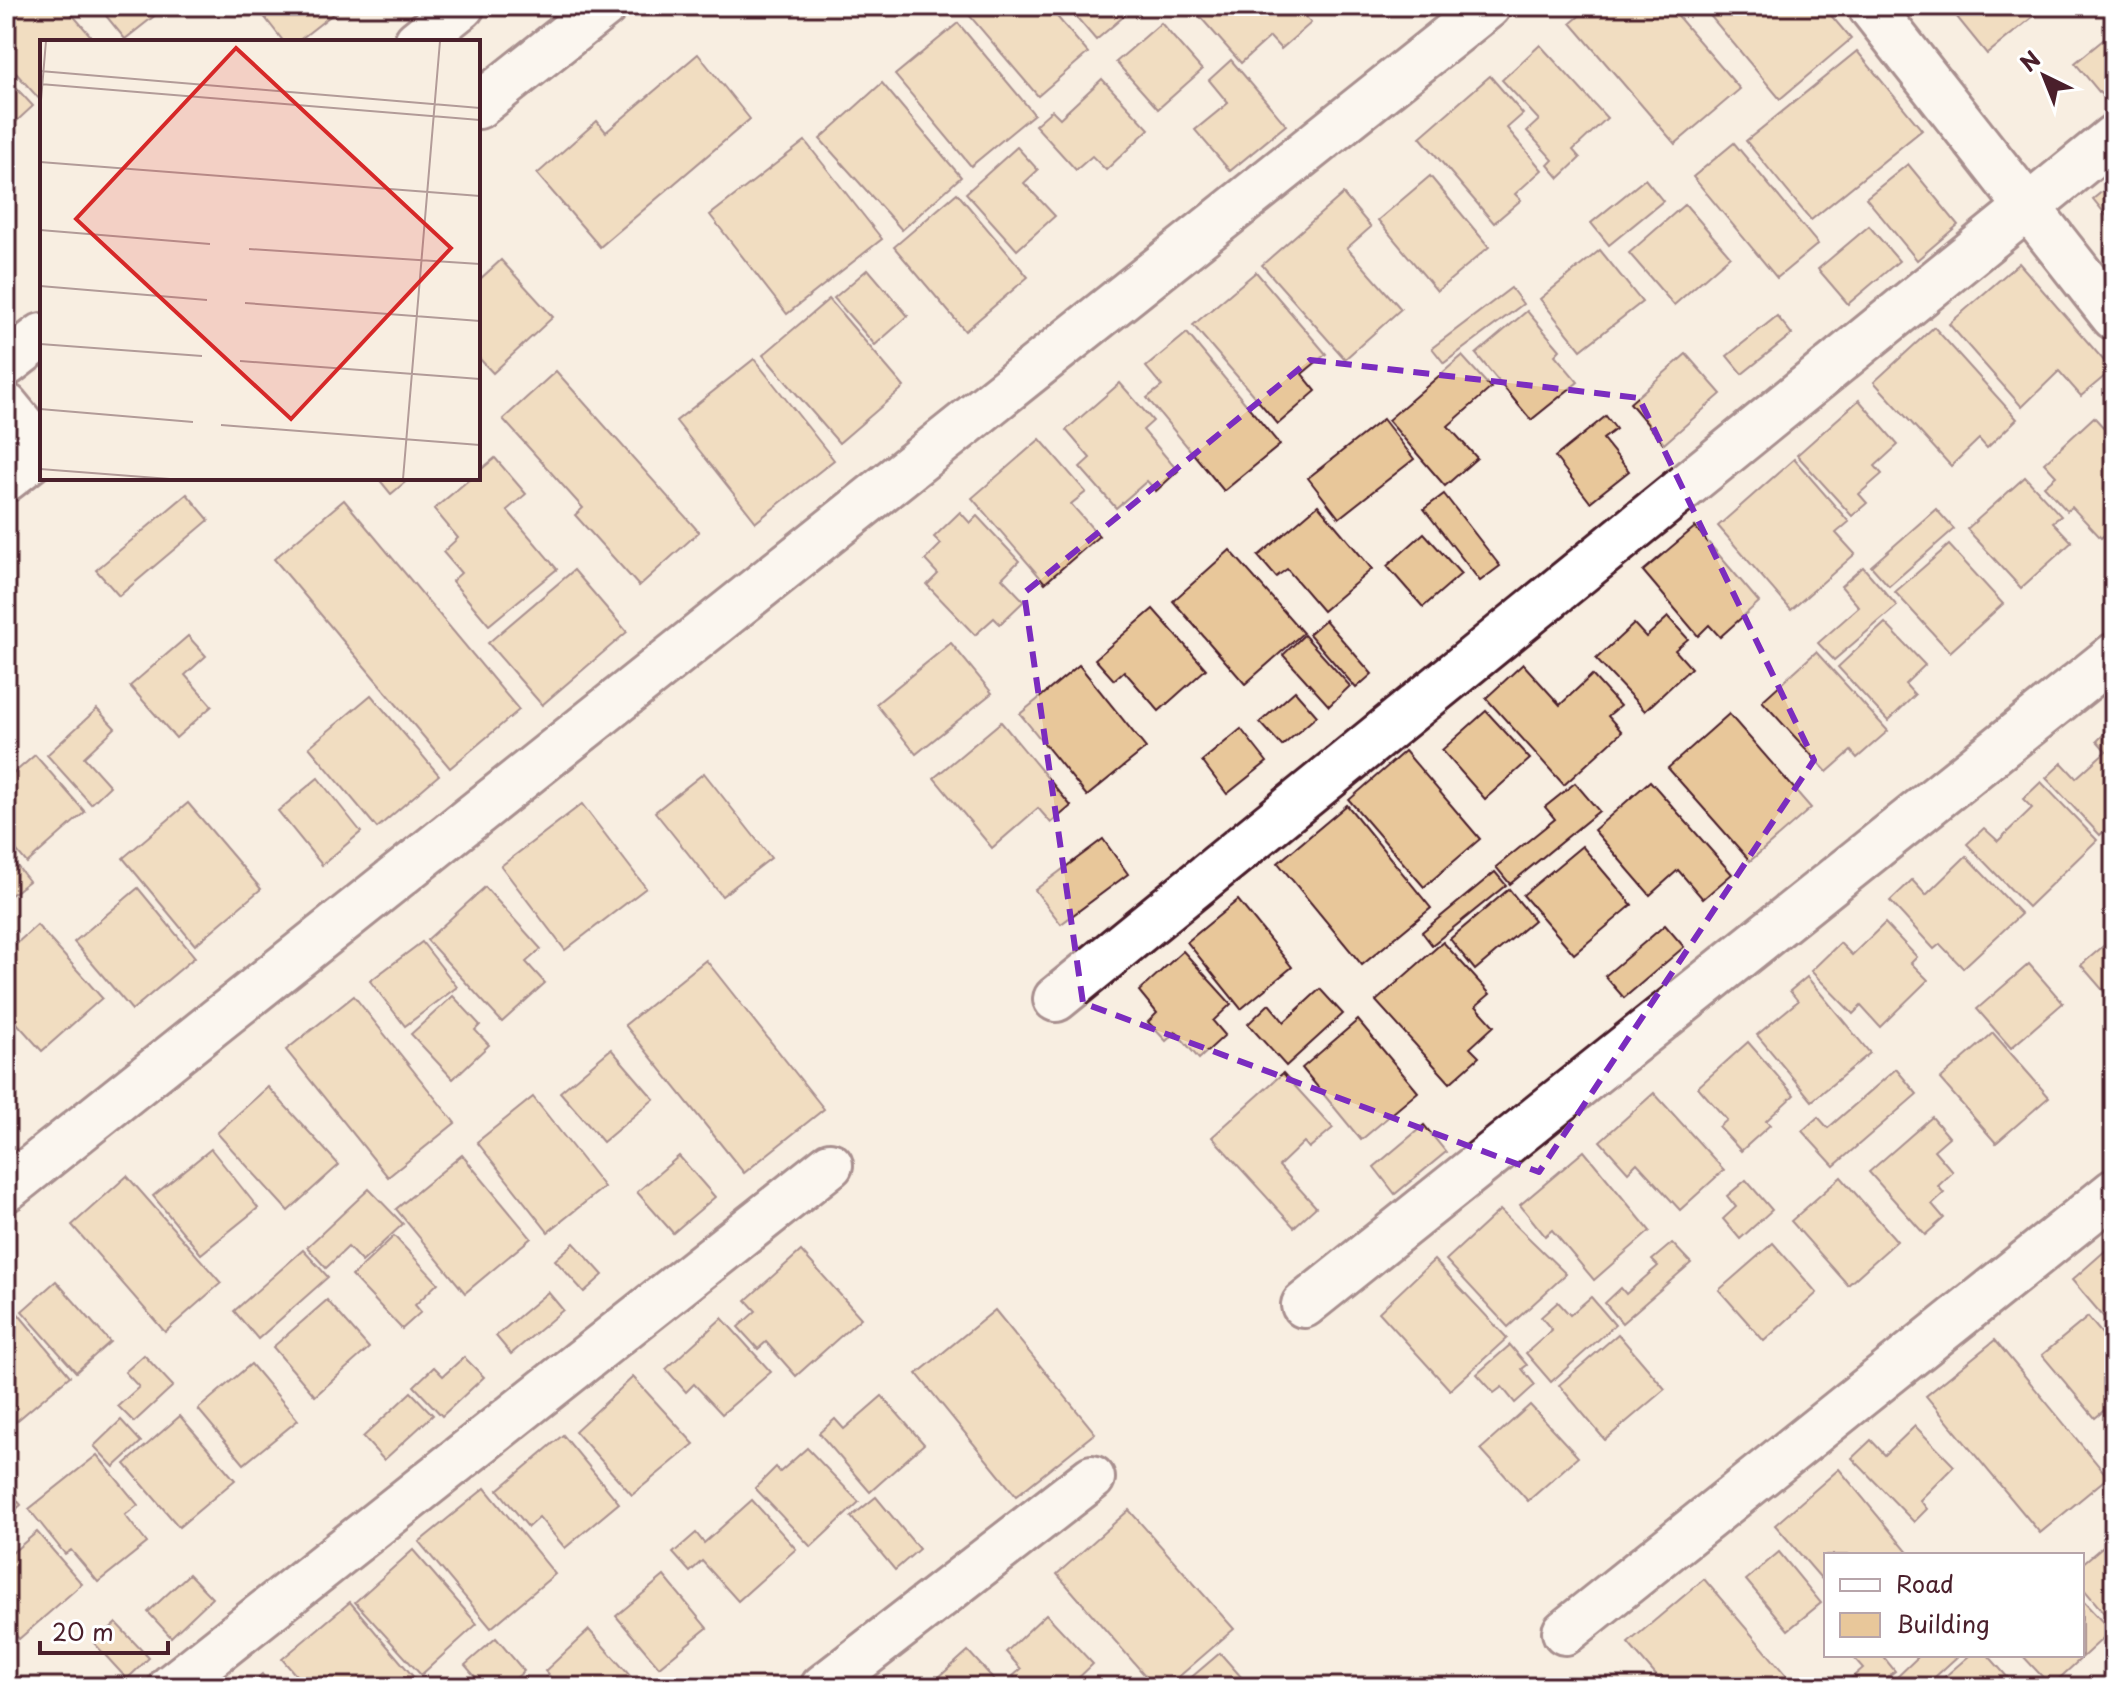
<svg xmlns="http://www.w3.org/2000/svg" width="2120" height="1693" font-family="'Playpen Sans',sans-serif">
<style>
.building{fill:#e8c79a;stroke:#4a1f2b;stroke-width:2}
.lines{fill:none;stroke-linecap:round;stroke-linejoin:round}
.minor-casing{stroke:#4a1f2b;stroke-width:50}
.secondary-casing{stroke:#4a1f2b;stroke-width:50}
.minor{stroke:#fff;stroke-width:44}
.secondary{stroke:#fff;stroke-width:44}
.marked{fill:none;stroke:#7b2cbf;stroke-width:6;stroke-dasharray:16 10;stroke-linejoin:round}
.inset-road{fill:none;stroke:#b29b98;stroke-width:2}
.view{fill:#d62828;fill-opacity:0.15;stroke:#d62828;stroke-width:4}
.inset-edge{fill:none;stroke:#4a1f2b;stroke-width:4}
</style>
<rect width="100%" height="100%" fill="#f8eee1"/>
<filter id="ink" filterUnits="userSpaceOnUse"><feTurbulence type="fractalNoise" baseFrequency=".0125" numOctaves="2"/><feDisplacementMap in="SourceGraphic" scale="16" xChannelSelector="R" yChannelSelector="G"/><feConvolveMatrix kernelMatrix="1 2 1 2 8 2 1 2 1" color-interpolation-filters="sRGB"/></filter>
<g filter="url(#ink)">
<g class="building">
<polygon points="6,6 65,6 96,42 42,42 41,101 6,62"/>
<polygon points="98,6 167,6 125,39"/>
<polygon points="256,6 343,6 297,42 284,42"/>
<polygon points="980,6 1048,6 1088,53 1038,96 969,15"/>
<polygon points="1067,6 1136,6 1096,40"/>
<polygon points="1199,6 1296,6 1311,23 1281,49 1270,37 1241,63 1194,10"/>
<polygon points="1591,6 1669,6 1740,89 1675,144 1571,23"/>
<polygon points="1702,6 1823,6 1851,39 1780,99"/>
<polygon points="1948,6 2046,6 1987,54"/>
<polygon points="958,23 1034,114 971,166 895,75"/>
<polygon points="1161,23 1202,70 1158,109 1116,62"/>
<polygon points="2114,31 2114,91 2105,99 2075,63"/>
<polygon points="1540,45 1607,118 1573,150 1580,158 1559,178 1548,165 1553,160 1527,131 1539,120 1502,80"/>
<polygon points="1857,51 1922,130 1811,220 1746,141"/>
<polygon points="698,54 750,119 600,247 537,174 597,121 606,132"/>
<polygon points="1231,60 1286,125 1230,171 1195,130 1228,103 1209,80"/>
<polygon points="1490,76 1523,114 1507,128 1542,170 1515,194 1521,200 1494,223 1420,137"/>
<polygon points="6,77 33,106 6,131"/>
<polygon points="1102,79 1149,129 1106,170 1092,156 1076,170 1035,125 1052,110 1060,118"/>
<polygon points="882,83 961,177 902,230 820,139"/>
<polygon points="805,141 882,239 787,314 710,215"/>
<polygon points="1734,143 1818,244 1777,278 1693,177"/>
<polygon points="1017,147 1038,170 1024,183 1055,216 1017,250 966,193"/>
<polygon points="1908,164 1958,225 1917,260 1866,198"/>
<polygon points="1430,176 1489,247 1437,291 1378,220"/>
<polygon points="1645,179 1663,201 1609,245 1591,223"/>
<polygon points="2114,182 2114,225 2093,199"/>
<polygon points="957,193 1028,277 965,331 894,247"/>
<polygon points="1343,194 1371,227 1347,248 1401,309 1345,359 1262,265"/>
<polygon points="1685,204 1730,256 1674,305 1629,253"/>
<polygon points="1869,226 1899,261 1848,304 1818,269"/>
<polygon points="1600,250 1642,302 1581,350 1540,299"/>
<polygon points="501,260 553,317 493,373 478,357 478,281"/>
<polygon points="2019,263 2112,370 2081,396 2059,371 2022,407 1949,324"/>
<polygon points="868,269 908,316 875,345 834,298"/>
<polygon points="1256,272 1326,354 1302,374 1316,391 1278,424 1193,325"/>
<polygon points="1511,288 1523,304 1444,363 1432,348"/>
<polygon points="829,299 904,387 839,443 763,355"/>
<polygon points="1527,311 1560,350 1555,355 1578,382 1531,420 1476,354"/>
<polygon points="1777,316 1792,334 1742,374 1727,356"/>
<polygon points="1934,327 2017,419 1987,448 1979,439 1951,466 1874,382"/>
<polygon points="1187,333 1280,445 1224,491 1147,398 1162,386 1146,367"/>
<polygon points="1686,354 1721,394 1664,444 1630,403"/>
<polygon points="1462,356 1491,388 1448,426 1477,458 1445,486 1388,420"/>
<polygon points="754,359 834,460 756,522 676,421"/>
<polygon points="556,371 699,532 639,586 575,515 583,508 503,419"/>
<polygon points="1120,383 1153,421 1143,430 1178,471 1156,491 1147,481 1116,508 1080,467 1090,458 1066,430"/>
<polygon points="1859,400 1898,445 1875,466 1882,474 1859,494 1867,503 1852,516 1797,455"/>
<polygon points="1606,416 1616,429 1603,439 1629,471 1590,502 1555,457"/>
<polygon points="2094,417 2114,439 2114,505 2111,508 2114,512 2114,526 2101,538 2072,507 2067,511 2044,486 2056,476 2044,463"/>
<polygon points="1383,419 1414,459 1339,518 1308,478"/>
<polygon points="1040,439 1086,492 1071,504 1099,536 1045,583 972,498"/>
<polygon points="495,458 526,494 507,510 557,569 489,625 452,581 461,573 443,552 458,538 434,509 471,478 478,478 478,472"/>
<polygon points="1794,459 1849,522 1836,533 1855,554 1791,610 1718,526"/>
<polygon points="2025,477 2061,516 2053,522 2072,542 2021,588 1967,529"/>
<polygon points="378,478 410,478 391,494"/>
<polygon points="187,494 209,520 119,596 96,570"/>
<polygon points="1444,494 1500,566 1480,581 1424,509"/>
<polygon points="344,500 519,710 450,768 274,559"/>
<polygon points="1318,505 1372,569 1323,611 1287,569 1276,577 1258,556"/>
<polygon points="1936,509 1954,529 1889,586 1871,566"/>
<polygon points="960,512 970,523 977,516 1019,561 1002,578 1024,601 1000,624 994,618 975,635 927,585 938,574 925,560 941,544 934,537"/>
<polygon points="1695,527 1759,602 1720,637 1709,625 1698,636 1643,571"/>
<polygon points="1424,533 1461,574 1423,607 1387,566"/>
<polygon points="1949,545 2003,604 1950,652 1895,592"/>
<polygon points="1230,550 1303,633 1245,684 1173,601"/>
<polygon points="1863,567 1897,606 1834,660 1818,643 1859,607 1841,586"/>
<polygon points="574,570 627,632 542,705 488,643"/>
<polygon points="1153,609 1206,669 1159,711 1124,671 1114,680 1095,659"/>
<polygon points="1668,617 1688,639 1675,650 1691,668 1645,711 1596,659 1634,624 1646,637"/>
<polygon points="1325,620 1372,674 1356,688 1309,634"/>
<polygon points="1885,623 1925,665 1905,684 1915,695 1888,721 1838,667"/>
<polygon points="1304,635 1350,686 1329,706 1283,655"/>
<polygon points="188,636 206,656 185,675 212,706 176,738 130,686"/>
<polygon points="951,643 992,693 916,754 876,704"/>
<polygon points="1816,652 1888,731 1857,758 1851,751 1827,772 1762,701"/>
<polygon points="1523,664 1560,705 1592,675 1620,706 1608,716 1622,732 1564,785 1486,698"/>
<polygon points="1079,665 1146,748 1087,796 1020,714"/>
<polygon points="1295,691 1317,716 1282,746 1260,722"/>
<polygon points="371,695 439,775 377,828 309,747"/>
<polygon points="97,709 115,728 84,757 110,786 91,804 47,755"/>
<polygon points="1486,711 1530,759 1485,799 1442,750"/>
<polygon points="1729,714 1811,808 1750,861 1668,768"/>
<polygon points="1001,722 1071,806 1051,823 1038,808 992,848 934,778"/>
<polygon points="1241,729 1267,762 1227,794 1202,761"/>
<polygon points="2108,730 2114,736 2114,822 2100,835 2046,778 2062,763 2076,778 2106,751 2097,741"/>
<polygon points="1405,751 1480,839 1424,887 1349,800"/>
<polygon points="35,755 85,812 27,863 6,838 6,780"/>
<polygon points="704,773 771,858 722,896 655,812"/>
<polygon points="318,778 361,832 322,865 278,811"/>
<polygon points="1650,781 1732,874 1703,899 1678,870 1650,895 1594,830"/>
<polygon points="2041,782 2097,840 2028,907 1967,844 1984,828 1998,841 2032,808 2023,799"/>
<polygon points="1575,783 1599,811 1510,884 1496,867 1555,819 1545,807"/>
<polygon points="188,803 261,889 195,945 123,858"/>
<polygon points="582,804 646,888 565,950 501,866"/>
<polygon points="1347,805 1431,908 1362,965 1278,863"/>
<polygon points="1103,839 1128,874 1061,924 1035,890"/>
<polygon points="1582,846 1632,905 1574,954 1523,895"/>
<polygon points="6,852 29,881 6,899"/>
<polygon points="1966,856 2021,914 1963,968 1940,944 1934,949 1890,901 1912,880 1926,895"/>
<polygon points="1495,872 1506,885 1432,945 1422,932"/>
<polygon points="485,887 541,949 526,962 545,983 502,1022 427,940"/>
<polygon points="138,888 195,957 132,1010 74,942"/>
<polygon points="1509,889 1534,920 1475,970 1450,939"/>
<polygon points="1238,900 1292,967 1241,1009 1187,942"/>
<polygon points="1885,923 1917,957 1911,963 1928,980 1880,1027 1861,1006 1853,1014 1811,971 1840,943 1852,955"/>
<polygon points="37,925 102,998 42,1051 6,1011 6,953"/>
<polygon points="1665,925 1684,947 1624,998 1605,976"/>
<polygon points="2114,937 2114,1003 2081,965"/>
<polygon points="422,942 457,987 405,1026 370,981"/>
<polygon points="1443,942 1490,994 1476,1006 1494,1026 1470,1048 1479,1057 1450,1083 1376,1001"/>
<polygon points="1183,951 1231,1004 1213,1021 1225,1035 1199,1059 1176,1032 1166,1041 1148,1022 1157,1013 1139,991"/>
<polygon points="706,960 824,1109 744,1173 625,1025"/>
<polygon points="2029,964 2063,1003 2011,1048 1977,1009"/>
<polygon points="1807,977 1870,1053 1812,1101 1757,1035 1798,1001 1790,991"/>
<polygon points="1320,989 1343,1014 1286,1066 1248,1024 1269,1004 1284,1022"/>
<polygon points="354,996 455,1123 388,1177 286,1050"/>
<polygon points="453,996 480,1025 475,1030 489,1045 453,1079 411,1034"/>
<polygon points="1358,1020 1418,1092 1361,1140 1302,1068"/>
<polygon points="1993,1033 2049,1097 1996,1143 1940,1079"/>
<polygon points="1748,1042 1794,1095 1766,1121 1770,1125 1741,1151 1719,1127 1727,1120 1698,1087"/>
<polygon points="611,1049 654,1099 603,1142 560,1092"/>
<polygon points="1896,1069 1917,1094 1834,1166 1802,1131 1818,1117 1828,1128"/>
<polygon points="1283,1073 1333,1128 1309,1148 1304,1142 1279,1166 1316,1207 1294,1227 1212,1137"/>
<polygon points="268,1087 339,1165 288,1211 217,1133"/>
<polygon points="1654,1093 1724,1170 1680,1210 1637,1163 1628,1172 1600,1141"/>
<polygon points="533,1097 604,1187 548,1232 477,1142"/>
<polygon points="1932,1117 1949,1137 1934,1150 1953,1172 1938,1186 1944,1193 1932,1204 1944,1218 1925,1235 1869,1172"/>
<polygon points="1424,1125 1446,1152 1395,1194 1374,1167"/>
<polygon points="211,1149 258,1208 201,1254 153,1196"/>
<polygon points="1584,1151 1650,1231 1594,1280 1552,1230 1545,1236 1520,1205"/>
<polygon points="462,1155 531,1238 465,1293 396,1209"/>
<polygon points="679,1156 715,1197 673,1233 637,1192"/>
<polygon points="127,1176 221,1283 165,1332 72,1225"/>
<polygon points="1841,1177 1897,1241 1848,1285 1791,1221"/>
<polygon points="1746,1180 1772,1210 1740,1239 1723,1219 1736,1207 1727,1196"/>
<polygon points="369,1189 403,1224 362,1262 348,1247 326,1268 307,1247"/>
<polygon points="1500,1210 1566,1274 1508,1327 1446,1260"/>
<polygon points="394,1236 438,1283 415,1305 421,1312 402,1329 352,1276"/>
<polygon points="574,1243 603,1275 584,1292 555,1260"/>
<polygon points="1672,1243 1691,1263 1622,1323 1605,1303 1621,1288 1626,1294 1658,1266 1652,1260"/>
<polygon points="1773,1243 1817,1293 1764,1341 1719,1290"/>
<polygon points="2114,1243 2114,1329 2072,1280"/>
<polygon points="303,1250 328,1277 258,1339 234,1311"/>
<polygon points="801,1251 861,1318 796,1376 766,1342 758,1349 738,1327 756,1311 746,1300"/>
<polygon points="1434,1260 1507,1338 1450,1390 1379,1312"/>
<polygon points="56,1281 110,1342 76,1372 22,1311"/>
<polygon points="548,1292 563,1310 511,1354 496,1336"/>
<polygon points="1591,1297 1615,1325 1551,1382 1526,1353 1552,1330 1541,1317 1558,1302 1570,1315"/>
<polygon points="327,1300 369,1348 315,1396 273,1347"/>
<polygon points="10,1304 70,1376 6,1430 6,1308"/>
<polygon points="995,1310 1095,1433 1016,1496 917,1374"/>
<polygon points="2088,1317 2114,1348 2114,1402 2095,1418 2042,1355"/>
<polygon points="722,1318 771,1372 722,1414 694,1384 686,1392 666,1369"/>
<polygon points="1618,1334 1665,1389 1605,1440 1559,1385"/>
<polygon points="1995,1340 2108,1477 2040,1533 1926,1396"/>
<polygon points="1510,1345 1527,1365 1522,1369 1535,1385 1515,1403 1502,1387 1494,1393 1477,1374"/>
<polygon points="144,1355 173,1386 134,1422 118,1406 139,1387 125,1372"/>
<polygon points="464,1357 484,1377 442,1416 414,1386 434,1367 443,1376"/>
<polygon points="251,1364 298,1420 244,1464 198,1409"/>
<polygon points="633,1377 694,1444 632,1495 575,1431"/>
<polygon points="411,1392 433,1415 384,1460 363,1437"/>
<polygon points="882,1396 924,1444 870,1492 819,1433 835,1419 844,1429"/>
<polygon points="1530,1405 1578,1457 1528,1501 1481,1449"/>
<polygon points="180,1416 235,1480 179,1527 125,1464"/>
<polygon points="121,1420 141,1442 114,1467 94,1446"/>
<polygon points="1915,1426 1954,1466 1920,1500 1927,1509 1914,1522 1852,1458 1871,1440 1885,1455"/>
<polygon points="563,1435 619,1503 565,1548 539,1517 528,1527 498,1490"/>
<polygon points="807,1448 859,1502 811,1547 755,1488 776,1467 780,1472"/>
<polygon points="97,1455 138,1505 125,1515 147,1543 98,1582 71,1550 65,1554 29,1509"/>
<polygon points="1839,1469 1910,1555 1826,1555 1826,1584 1775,1525"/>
<polygon points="6,1487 21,1505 6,1518"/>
<polygon points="485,1488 555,1574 491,1628 419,1542"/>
<polygon points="876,1497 919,1549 895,1570 851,1517"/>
<polygon points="752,1500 796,1549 738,1601 702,1561 690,1572 673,1553 696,1533 704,1543"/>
<polygon points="1129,1510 1234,1629 1167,1687 1155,1687 1057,1574"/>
<polygon points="37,1532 82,1584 19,1639 6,1623 6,1558"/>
<polygon points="2114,1537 2114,1625 2082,1587 2082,1564"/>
<polygon points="413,1550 477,1624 421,1675 355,1602"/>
<polygon points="1779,1552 1821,1603 1788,1630 1746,1580"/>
<polygon points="189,1574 212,1598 171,1637 148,1612"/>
<polygon points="664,1576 707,1628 659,1667 616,1616"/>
<polygon points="1704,1579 1796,1687 1666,1687 1628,1643"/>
<polygon points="2082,1600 2111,1631 2051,1686 2022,1655 2082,1655"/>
<polygon points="350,1602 422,1687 306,1687 282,1659"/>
<polygon points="1046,1614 1093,1664 1069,1687 1024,1687 1013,1676 1021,1669 1006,1652"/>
<polygon points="116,1623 149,1658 127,1679 94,1643"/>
<polygon points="589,1630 640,1687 559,1687 545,1671"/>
<polygon points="496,1638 524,1671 506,1687 484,1687 465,1665"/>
<polygon points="968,1651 1001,1687 928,1687"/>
<polygon points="1220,1653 1250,1687 1180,1687"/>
<polygon points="1859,1655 1882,1655 1895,1671 1884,1680 1890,1687 1841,1687 1863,1668 1855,1659"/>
<polygon points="1920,1655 1959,1655 1924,1687 1905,1687 1896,1678"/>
<polygon points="1970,1655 1988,1655 2016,1687 1933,1687"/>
<polygon points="262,1674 272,1687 247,1687"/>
</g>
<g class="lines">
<g class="minor-casing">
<g id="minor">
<polyline points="1870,6 2114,317"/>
<polyline points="1056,999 2114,137"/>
<polyline points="6,1189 1488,6"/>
<polyline points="1304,1305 2114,656"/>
<polyline points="1565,1632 2114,1192"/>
<polyline points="171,1687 830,1165"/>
<polyline points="823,1687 1092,1478"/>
</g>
</g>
<g class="secondary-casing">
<g id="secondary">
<polyline points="417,42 462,6"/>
<polyline points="478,106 604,6"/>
<polyline points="6,364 42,336"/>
<polyline points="6,406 42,450"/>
<polyline points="6,479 42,451"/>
</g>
</g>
<use href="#minor" class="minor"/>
<use href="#secondary" class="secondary"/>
</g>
</g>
<path d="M0 0H2120V1693H0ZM1310 360 1639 398 1814 760 1539 1172 1083 1003 1024 593Z" fill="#f8eee1" fill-opacity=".55" fill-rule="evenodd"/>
<path class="marked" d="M1310 360 1639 398 1814 760 1539 1172 1083 1003 1024 593Z"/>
<g transform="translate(40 40)">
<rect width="440" height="440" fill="#f8eee1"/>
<path class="inset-road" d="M0 31 440 68M0 44 440 80M0 72 6 1M0 122 440 156M0 190 170 204M209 209 440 224M0 246 167 260M205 263 440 281M0 304 162 316M200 321 440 339M0 369 153 382M181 385 440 405M0 429 130 439M363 439 400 1"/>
<path class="view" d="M196 8 411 208 251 379 36 179Z"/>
<rect width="440" height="440" class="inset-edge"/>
</g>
<rect width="2120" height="1693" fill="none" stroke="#fff" stroke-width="32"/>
<rect x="16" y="16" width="2088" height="1661" fill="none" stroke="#4a1f2b" stroke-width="3" filter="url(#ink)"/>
<rect x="1824" y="1553" width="260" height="104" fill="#ffffff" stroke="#b7a5aa" stroke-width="2"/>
<rect x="1840" y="1579" width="40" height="12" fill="#ffffff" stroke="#b7a5aa" stroke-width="2"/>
<text x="1896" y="1593" font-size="24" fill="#4a1f2b">Road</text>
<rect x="1840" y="1613" width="40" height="24" fill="#e8c79a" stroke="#b7a5aa" stroke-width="2"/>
<text x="1896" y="1633" font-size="24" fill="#4a1f2b">Building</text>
<g transform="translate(2044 76) rotate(317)" stroke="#ffffff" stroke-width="6" paint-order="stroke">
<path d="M0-6L14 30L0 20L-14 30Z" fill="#4a1f2b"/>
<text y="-12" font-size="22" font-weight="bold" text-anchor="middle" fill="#4a1f2b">N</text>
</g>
<path d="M40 1641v12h128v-12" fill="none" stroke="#4a1f2b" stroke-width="4"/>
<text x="52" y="1641" font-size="24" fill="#4a1f2b" stroke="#ffffff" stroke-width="6" paint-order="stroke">20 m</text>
</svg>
